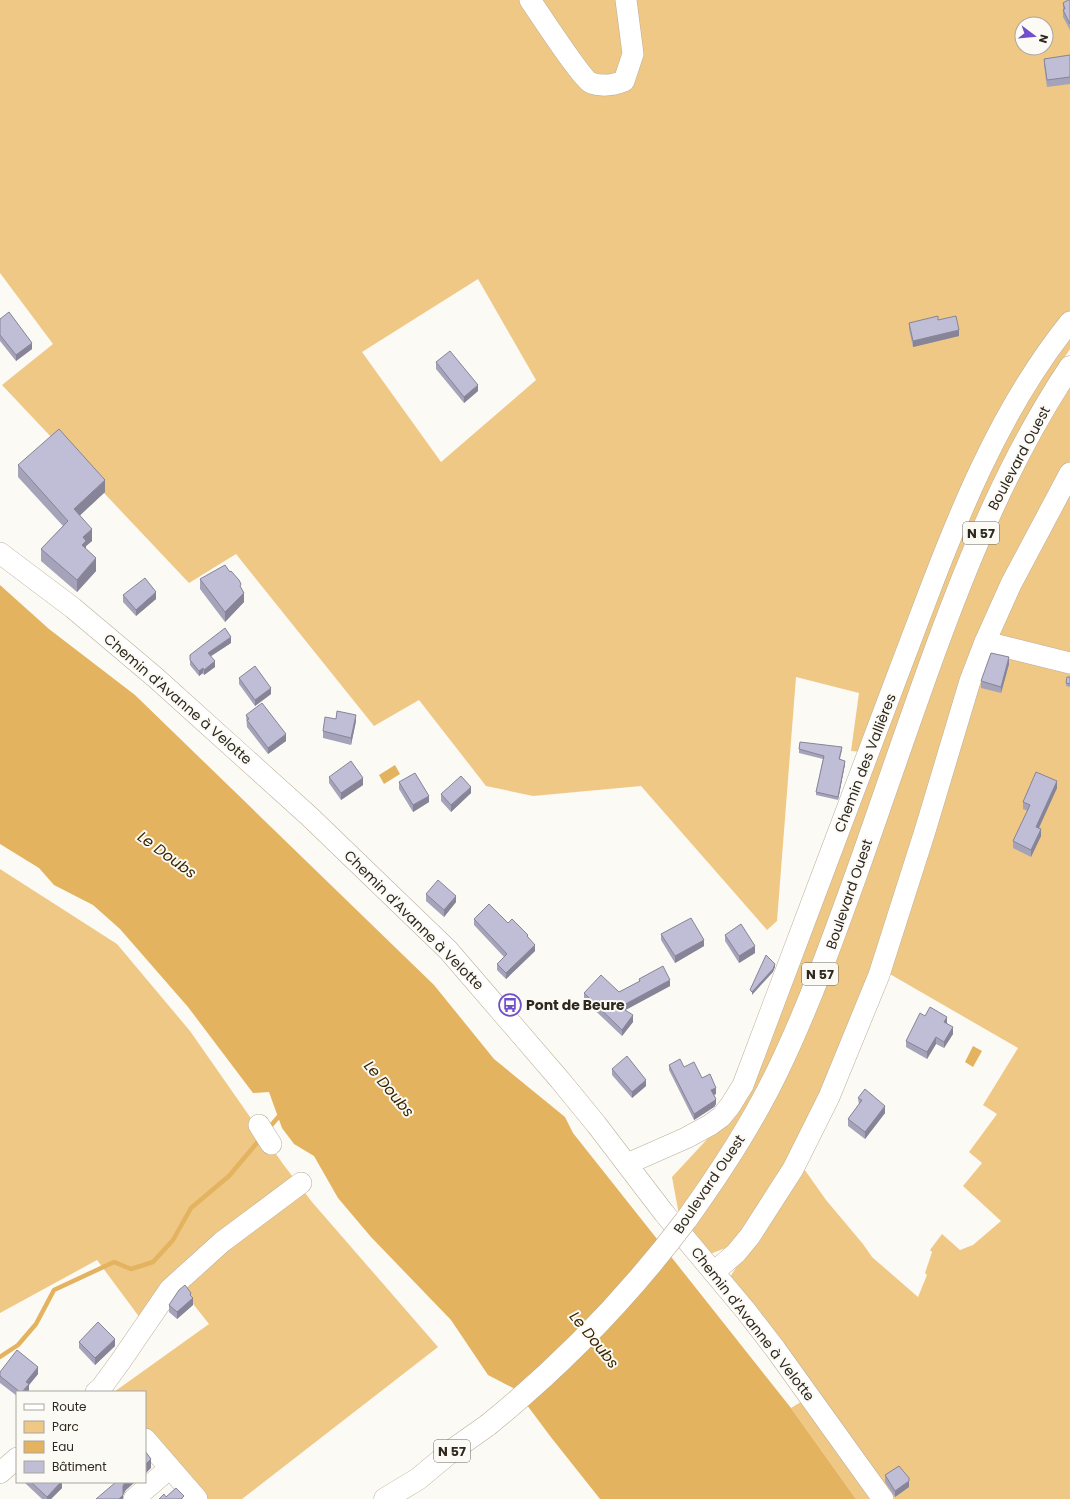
<svg xmlns="http://www.w3.org/2000/svg" width="1070" height="1499" font-family="Poppins,sans-serif">
<style>
.green{fill:#efc886;fill-rule:evenodd}
.water{fill:#e3b35f}
.lines{fill:none;stroke-linecap:round;stroke-linejoin:round}
.stream{stroke:#e3b35f;stroke-width:4.5}
.minor-casing{stroke:#bcae97;stroke-width:22}
.major-casing{stroke:#bcae97;stroke-width:23}
.minor{stroke:#fff;stroke-width:21}
.major{stroke:#fff;stroke-width:22}
.major-bridge-casing{stroke:#bcae97;stroke-width:23;stroke-linecap:butt}
.major-bridge{stroke:#fff;stroke-width:22}
.wall{fill:#a5a3b9}
.shaded-wall{fill:#868496}
.building{fill:#c0bdd7;stroke:#868496}
.labels{text-anchor:middle;stroke-width:4;stroke-linejoin:round;paint-order:stroke}
.shield{fill:#fcfaf5;stroke:#6c675f;stroke-width:1}
.shield-label{font-size:13px;font-weight:bold;fill:#2e281f}
.street-label{font-size:14px;fill:#2e281f;stroke:#fcfaf5}
.poi-label{font-size:14px;font-weight:bold;fill:#2e281f;stroke:#fcfaf5;text-anchor:start}
.water-label{font-size:15px;font-style:italic;fill:#382500;stroke:#fcfaf5}
</style>
<rect width="100%" height="100%" fill="#fcfaf5"/>
<g class="green">
<path d="M0 0H1070V312L1008 401 863 752 851 751 859 693 796 677 777 921 767 930 641 786 533 796 486 786 419 700 374 726 236 554 189 583 2 385 53 344 0 273ZM1022 24H1046V48H1022ZM478 279 536 380 441 462 362 352Z"/>
<polygon points="1070,332 1070,349 1028,414 991,486 952,575 816,960 785,1034 735,1132 679,1215 672,1177 738,1106 981,478"/>
<polygon points="1070,387 1070,463 1044,507 874,969 816,1112 736,1244 710,1254 690,1227 831,974 972,580 1007,500 1047,422"/>
<polygon points="1070,487 1070,1499 856,1499 791,1408 817,1392 728,1280 802,1166 826,1200 863,1244 872,1257 918,1297 927,1275 925,1273 932,1252 930,1250 942,1234 960,1250 973,1245 1001,1221 963,1186 982,1163 969,1152 997,1114 983,1105 1018,1048 888,973 993,640"/>
<polygon points="0,869 117,944 190,1031 283,1164 312,1202 438,1347 242,1499 198,1499 145,1432 145,1392 114,1392 209,1324 175,1281 143,1322 97,1260 0,1313"/>
</g>
<g class="water">
<polygon points="0,585 49,629 135,695 434,985 494,1059 565,1117 573,1133 791,1408 856,1499 600,1499 550,1436 515,1389 488,1375 451,1320 371,1237 338,1198 314,1156 294,1144 282,1128 269,1092 253,1093 188,1007 120,929 93,905 54,885 39,868 0,844"/>
<polygon points="395,765 400,774 384,784 379,775"/>
<polygon points="973,1046 982,1051 973,1067 965,1062"/>
</g>
<g class="lines">
<g class="stream">
<polyline points="268,1129 280,1115"/>
<polyline points="0,1357 18,1345 36,1324 54,1290 114,1262 131,1269 153,1262 173,1240 191,1208 229,1176 261,1138"/>
</g>
<g class="minor-casing">
<g id="minor">
<path d="M530 0C539 13 582 79 591 83 603 87 614 85 624 81L633 54 626 0"/>
<polyline points="0,553 73,608 156,678 309,816 448,950 560,1080 596,1124 664,1213 746,1311 776,1350 883,1499"/>
<polyline points="985,642 1070,663"/>
<polyline points="259,1125 271,1144"/>
<path d="M627 1164 686 1138 710 1125 721 1117 730 1106 743 1085C795 948 846 811 898 674 945 552 987 425 1070 322"/>
<polyline points="714,1272 736,1253 750,1236 793,1169 829,1097 879,975 925,831 970,681 985,642 1011,584 1070,473"/>
<polyline points="96,1392 101,1388 120,1362 170,1289 222,1242 301,1183"/>
<polyline points="145,1439 197,1499"/>
<polyline points="0,1473 17,1458"/>
<polyline points="134,1499 170,1468"/>
</g>
</g>
<g class="major-casing">
<g id="major">
<path d="M686 1220C720 1173 752 1124 777 1072 810 1004 835 933 861 861 886 790 910 719 936 648 972 550 1012 454 1070 367"/>
<polyline points="385,1499 418,1479 454,1449 488,1425"/>
</g>
</g>
<use href="#minor" class="minor"/>
<use href="#major" class="major"/>
<g class="major-bridge-casing">
<path id="major-bridge" d="M488 1425C562 1365 628 1297 686 1220"/>
</g>
<use href="#major-bridge" class="major-bridge"/>
</g>
<g class="wall">
<polygon points="1070,0 1070,30 1063,17 1063,3"/>
<polygon points="1070,55 1070,84 1047,87 1044,65 1044,59"/>
<polygon points="0,319 32,349 16,361 0,341"/>
<polygon points="938,320 959,336 913,347 909,329 909,323"/>
<polygon points="436,362 478,391 464,403 436,369"/>
<polygon points="18,465 105,492 80,515 92,541 86,546 86,549 96,571 77,592 41,561 41,549 63,526 18,477"/>
<polygon points="200,579 241,588 244,602 225,622 200,589"/>
<polygon points="123,595 156,599 136,616 123,602"/>
<polygon points="231,643 211,656 215,667 204,675 203,673 199,676 190,665 190,655"/>
<polygon points="1009,664 1001,693 981,688 981,681"/>
<polygon points="1070,677 1070,687 1066,686 1066,683"/>
<polygon points="239,678 271,694 255,706 239,684"/>
<polygon points="246,715 286,741 268,754 247,727"/>
<polygon points="336,719 356,721 351,745 323,738 323,731"/>
<polygon points="799,749 842,750 840,759 845,764 838,800 816,795 816,792 823,759 799,753"/>
<polygon points="329,777 363,785 341,800 329,783"/>
<polygon points="399,782 429,802 413,812 399,789"/>
<polygon points="1057,788 1039,828 1041,836 1031,857 1013,848 1013,841 1028,811 1023,809 1023,802"/>
<polygon points="471,793 451,812 441,801 441,794"/>
<polygon points="426,894 456,902 444,917 426,901"/>
<polygon points="474,919 508,923 528,937 535,951 506,979 497,970 497,964 504,957 474,925"/>
<polygon points="661,934 704,946 675,963 661,940"/>
<polygon points="725,935 755,953 739,963 725,941"/>
<polygon points="639,979 670,986 625,1010 633,1022 622,1036 584,1000 584,993 619,992 639,982"/>
<polygon points="925,1016 947,1023 953,1034 944,1048 936,1044 927,1059 906,1047 906,1041"/>
<polygon points="669,1065 684,1067 702,1078 716,1094 714,1095 716,1104 714,1107 694,1120 669,1070"/>
<polygon points="612,1069 646,1086 632,1098 612,1075"/>
<polygon points="858,1098 885,1113 865,1139 848,1126 848,1119 859,1105"/>
<polygon points="191,1296 193,1305 177,1319 169,1312 169,1305"/>
<polygon points="79,1342 115,1346 95,1365 79,1348"/>
<polygon points="0,1372 38,1374 29,1385 29,1390 28,1392 17,1392 17,1396 0,1383"/>
<polygon points="885,1475 909,1487 895,1497 885,1482"/>
<polygon points="25,1482 62,1482 62,1488 51,1499 42,1499 25,1483"/>
</g>
<g class="shaded-wall">
<polygon points="959,330 959,336 913,347 913,341"/>
<polygon points="32,343 32,349 16,361 16,355"/>
<polygon points="478,385 478,391 464,403 464,397"/>
<polygon points="105,480 105,492 74,521 74,509"/>
<polygon points="92,529 92,541 86,546 86,553 82,545 83,537"/>
<polygon points="96,558 96,571 77,592 77,580"/>
<polygon points="156,592 156,599 136,616 136,610"/>
<polygon points="244,593 244,602 225,622 225,612"/>
<polygon points="231,637 231,643 208,658 208,653"/>
<polygon points="1009,657 1009,664 1001,693 1001,687"/>
<polygon points="215,661 215,667 204,675 204,670"/>
<polygon points="203,668 203,673 199,676 199,671"/>
<polygon points="271,688 271,694 255,706 255,700"/>
<polygon points="356,715 356,721 351,745 351,738"/>
<polygon points="286,734 286,741 268,754 268,748"/>
<polygon points="845,761 845,764 838,800 838,797"/>
<polygon points="363,778 363,785 341,800 341,793"/>
<polygon points="1057,781 1057,788 1036,834 1036,827"/>
<polygon points="471,787 471,793 451,812 451,805"/>
<polygon points="429,796 429,802 413,812 413,805"/>
<polygon points="1041,829 1041,836 1031,857 1031,850"/>
<polygon points="456,896 456,902 444,917 444,910"/>
<polygon points="704,940 704,946 675,963 675,956"/>
<polygon points="535,945 535,951 506,979 506,973"/>
<polygon points="755,946 755,953 739,963 739,956"/>
<polygon points="775,964 775,967 773,972 752,995 752,992"/>
<polygon points="670,980 670,986 620,1013 620,1007"/>
<polygon points="633,1015 633,1022 622,1036 622,1030"/>
<polygon points="947,1017 947,1024 944,1022"/>
<polygon points="953,1027 953,1034 944,1048 944,1042"/>
<polygon points="936,1037 936,1044 927,1059 927,1052"/>
<polygon points="646,1080 646,1086 632,1098 632,1092"/>
<polygon points="716,1088 716,1094 711,1096 711,1090"/>
<polygon points="716,1099 716,1104 714,1107 694,1120 694,1114"/>
<polygon points="885,1106 885,1113 865,1139 865,1132"/>
<polygon points="191,1293 191,1300 193,1298 193,1305 177,1319 177,1312"/>
<polygon points="115,1339 115,1346 95,1365 95,1358"/>
<polygon points="38,1367 38,1374 29,1385 29,1390 28,1392 22,1392 26,1382"/>
<polygon points="151,1459 151,1468 145,1474 145,1465"/>
<polygon points="909,1481 909,1487 895,1497 895,1491"/>
<polygon points="61,1482 62,1482 62,1488 51,1499 47,1499 47,1497"/>
<polygon points="125,1482 135,1482 126,1490 123,1495 123,1486"/>
<polygon points="123,1495 123,1499 119,1499"/>
</g>
<g class="building">
<polygon points="1068,0 1070,0 1070,24 1063,10 1065,9 1063,3"/>
<polygon points="1070,55 1070,77 1047,80 1044,59"/>
<polygon points="9,312 32,343 16,355 0,335 0,319"/>
<polygon points="938,316 938,320 956,316 959,330 913,341 909,323"/>
<polygon points="450,351 478,385 464,397 436,362"/>
<polygon points="59,429 105,480 74,509 92,529 83,537 86,541 82,545 96,558 77,580 41,549 68,521 18,465"/>
<polygon points="225,565 230,572 231,571 239,580 241,584 240,586 244,593 225,612 200,579"/>
<polygon points="145,578 156,592 136,610 123,595"/>
<polygon points="225,628 231,637 208,653 215,661 204,670 203,668 199,671 190,660 190,655"/>
<polygon points="991,653 1009,657 1001,687 981,681"/>
<polygon points="255,666 271,688 255,700 239,678"/>
<polygon points="1067,677 1070,677 1070,684 1066,683"/>
<polygon points="262,703 286,734 268,748 247,720 249,719 246,715"/>
<polygon points="337,711 356,715 351,738 323,731 325,717 336,719"/>
<polygon points="800,742 842,747 839,759 845,761 838,797 816,792 824,756 799,749"/>
<polygon points="351,761 363,778 341,793 329,777"/>
<polygon points="1036,772 1057,781 1036,827 1041,829 1031,850 1013,841 1030,805 1023,802"/>
<polygon points="415,773 429,796 413,805 399,782"/>
<polygon points="461,776 471,787 451,805 441,794"/>
<polygon points="438,880 456,896 444,910 426,894"/>
<polygon points="489,904 508,923 512,919 528,935 527,936 535,945 506,973 497,964 507,954 474,919"/>
<polygon points="691,918 704,940 675,956 661,934"/>
<polygon points="741,924 755,946 739,956 725,935"/>
<polygon points="766,955 775,964 773,969 752,992 750,990"/>
<polygon points="663,966 670,980 620,1007 633,1015 622,1030 584,993 601,975 619,992 640,981 639,979"/>
<polygon points="930,1007 947,1017 944,1022 953,1027 944,1042 936,1037 927,1052 906,1041 920,1013 925,1016"/>
<polygon points="627,1056 646,1080 632,1092 612,1069"/>
<polygon points="680,1059 684,1067 694,1062 702,1078 710,1074 716,1088 711,1090 716,1099 714,1101 694,1114 669,1065"/>
<polygon points="865,1089 885,1106 865,1132 848,1119 862,1100 858,1098"/>
<polygon points="185,1285 191,1293 190,1295 193,1298 177,1312 169,1305 179,1290"/>
<polygon points="98,1322 115,1339 95,1358 79,1342"/>
<polygon points="17,1350 38,1367 26,1382 29,1384 22,1392 20,1392 0,1376 0,1372"/>
<polygon points="145,1451 151,1459 145,1465"/>
<polygon points="899,1466 909,1478 909,1481 895,1491 885,1475"/>
<polygon points="31,1482 61,1482 47,1497"/>
<polygon points="116,1482 125,1482 123,1486 123,1495 119,1499 96,1499"/>
<polygon points="176,1488 184,1496 181,1499 159,1499 164,1494 166,1497"/>
</g>
<defs>
<g id="bus-ring" transform="scale(1.15)"><circle r="9.5" fill="#fcfaf5" stroke="#7050ca" stroke-width="1.5"/><path d="M-5-6H5V4H4V6H2V4H-2V6H-4V4H-5ZM-3.5-4V0h7V-4ZM-3.5 1.2v1.5H-2V1.2ZM2 1.2v1.5H3.5V1.2Z" fill="#7050ca"/></g>
</defs>
<g fill-rule="evenodd">
<use href="#bus-ring" x="510" y="1005"/>
</g>
<g class="labels">
<g class="shield">
<rect x="963" y="522" width="36" height="22" rx="3"/>
<rect x="802" y="963" width="36" height="22" rx="3"/>
<rect x="434" y="1440" width="36" height="22" rx="3"/>
</g>
<g class="shield-label">
<text x="981" y="538">N 57</text>
<text x="820" y="979">N 57</text>
<text x="452" y="1456">N 57</text>
</g>
<g class="street-label">
<text transform="translate(1019 458) rotate(-62)" y="5">Boulevard Ouest</text>
<text transform="translate(178 699) rotate(41)" y="5">Chemin d'Avanne à Velotte</text>
<text transform="translate(865 763) rotate(-69)" y="5">Chemin des Vallières</text>
<text transform="translate(849 894) rotate(-71)" y="5">Boulevard Ouest</text>
<text transform="translate(414 920) rotate(45)" y="5">Chemin d'Avanne à Velotte</text>
<text transform="translate(709 1184) rotate(-56)" y="5">Boulevard Ouest</text>
<text transform="translate(753 1324) rotate(52)" y="5">Chemin d'Avanne à Velotte</text>
</g>
<g class="poi-label">
<text x="526" y="1010">Pont de Beure</text>
</g>
<g class="water-label">
<text transform="translate(167 855) rotate(36)" y="5">Le Doubs</text>
<text transform="translate(389 1089) rotate(50)" y="5">Le Doubs</text>
<text transform="translate(594 1340) rotate(51)" y="5">Le Doubs</text>
</g>
</g>
<rect x="16" y="1391" width="130" height="92" fill="#fcfaf5" stroke="#aaa69f"/>
<rect x="24" y="1404" width="20" height="6" fill="#ffffff" stroke="#aaa69f"/>
<text x="52" y="1411" font-size="12" fill="#2e281f">Route</text>
<rect x="24" y="1421" width="20" height="12" fill="#efc886" stroke="#aaa69f"/>
<text x="52" y="1431" font-size="12" fill="#2e281f">Parc</text>
<rect x="24" y="1441" width="20" height="12" fill="#e3b35f" stroke="#aaa69f"/>
<text x="52" y="1451" font-size="12" fill="#2e281f">Eau</text>
<rect x="24" y="1461" width="20" height="12" fill="#c0bdd7" stroke="#aaa69f"/>
<text x="52" y="1471" font-size="12" fill="#2e281f">Bâtiment</text>
<g transform="translate(1034 36) rotate(106)"><circle r="19" fill="#fcfaf5" stroke="#aaa69f"/>
<path d="M0-3L7 15L0 10L-7 15Z" fill="#7050ca"/>
<text y="-6" font-size="11" font-weight="bold" text-anchor="middle" fill="#2e281f">N</text>
</g>
</svg>
